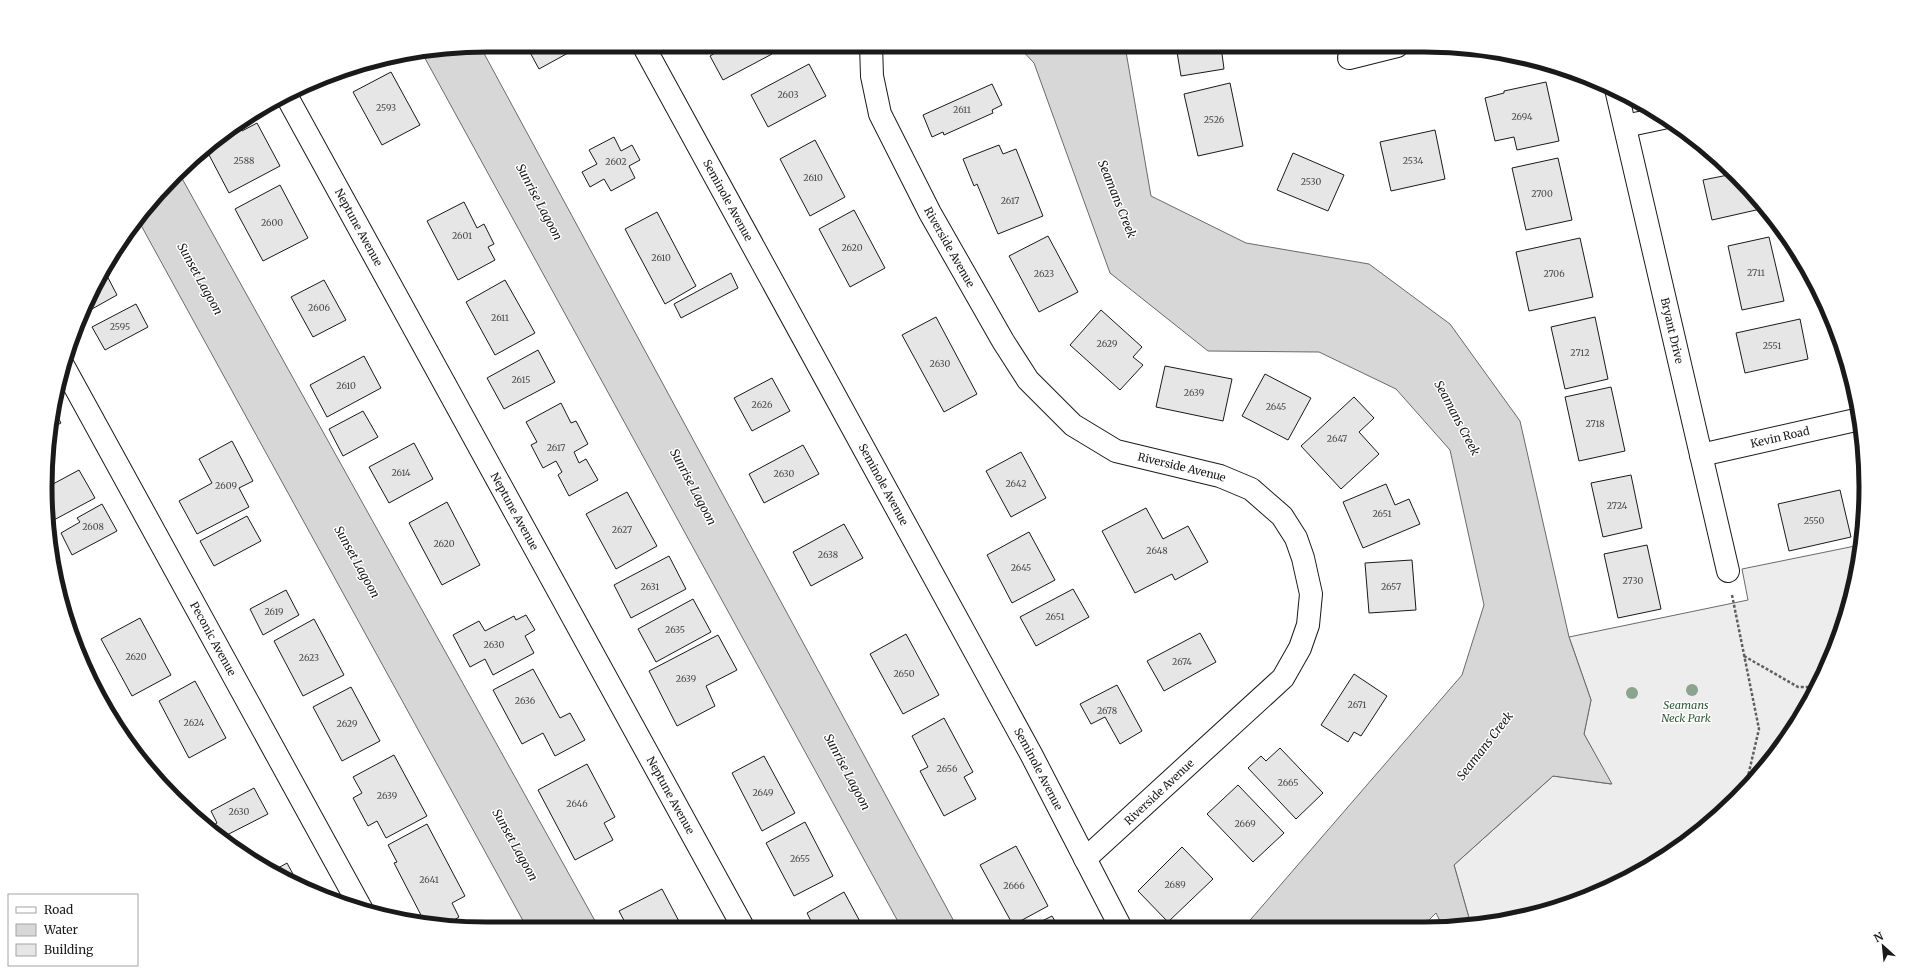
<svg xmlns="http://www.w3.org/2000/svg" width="1911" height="974" font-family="Merriweather,serif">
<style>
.built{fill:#ededed;stroke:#6a6a6a}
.water{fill:#d7d7d7;stroke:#6a6a6a}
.building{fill:#e6e6e6;stroke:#1a1a1a}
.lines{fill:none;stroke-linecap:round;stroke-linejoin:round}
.minor-casing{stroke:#1a1a1a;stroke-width:24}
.path{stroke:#5f5f5f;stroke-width:2.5;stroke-dasharray:3 2;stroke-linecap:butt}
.minor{stroke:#fff;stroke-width:22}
.tree{fill:#8aa48f}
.labels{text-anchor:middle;stroke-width:3;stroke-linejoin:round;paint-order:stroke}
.number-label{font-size:9px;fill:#4d4d4d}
.street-label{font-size:11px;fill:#1a1a1a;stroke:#fff}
.park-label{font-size:11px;font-style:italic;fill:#2b5a34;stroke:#fff}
.water-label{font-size:12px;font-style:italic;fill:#1a1a1a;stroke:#fff}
.rim{fill:none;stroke:#1a1a1a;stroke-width:5}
</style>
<rect width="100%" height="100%" fill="#fff"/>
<polygon class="built" points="1860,545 1851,601 1821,682 1756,778 1670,854 1593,895 1481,925 1471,925 1454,865 1553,776 1611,784 1584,734 1591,700 1569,637 1748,600 1742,569"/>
<g class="water">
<polygon points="480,46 957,927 901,927 421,51"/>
<polygon points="1018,46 1125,46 1151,196 1246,243 1369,264 1450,324 1520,421 1569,637 1591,700 1584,734 1612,784 1553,776 1454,865 1471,925 1442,925 1436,913 1424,925 1245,926 1462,675 1484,605 1450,450 1396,389 1319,352 1208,351 1110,273 1034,63"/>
<polygon points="179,173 599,928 527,928 137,218 155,195"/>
</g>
<g class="building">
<polygon points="526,45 578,45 579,47 539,69"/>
<polygon points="729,45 767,45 772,54 723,80 710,56"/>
<polygon points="1176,46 1221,46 1224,69 1181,76"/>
<polygon points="809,64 826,96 768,127 751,95"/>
<polygon points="391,72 420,125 382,145 353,92"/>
<polygon points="1546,82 1559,141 1517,150 1514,137 1495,141 1485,98 1504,93 1504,91"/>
<polygon points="1230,83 1243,146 1198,156 1184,94"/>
<polygon points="992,84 1002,105 992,110 993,113 944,135 943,132 932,137 923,115"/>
<polygon points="238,123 242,131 257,123 280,166 229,193 208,153 203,156 201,152 218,136"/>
<polygon points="1435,130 1445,179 1391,191 1380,142"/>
<polygon points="614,137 621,151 632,145 640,160 629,166 635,178 611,191 604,179 590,187 582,172 597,164 589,150"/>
<polygon points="815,140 845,197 810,216 780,159"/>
<polygon points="999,145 1003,154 1016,149 1043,216 998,234 977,184 974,186 963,159"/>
<polygon points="1293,153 1344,175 1328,211 1277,190"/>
<polygon points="1558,158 1572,220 1526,230 1512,168"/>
<polygon points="1733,174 1756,195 1765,208 1712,220 1703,180"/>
<polygon points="280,185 308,238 263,261 235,209"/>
<polygon points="464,202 477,228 484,224 494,244 488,247 495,260 458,280 427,221"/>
<polygon points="854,210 885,268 850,287 819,229"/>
<polygon points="657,212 696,286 665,304 625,229"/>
<polygon points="1048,236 1078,292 1039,312 1009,256"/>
<polygon points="1769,237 1784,301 1742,310 1728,246"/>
<polygon points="1580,238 1593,297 1529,311 1516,252"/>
<polygon points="104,270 117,295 83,314 82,312"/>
<polygon points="731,273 738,288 681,318 674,304"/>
<polygon points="324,280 346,320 313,337 291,297"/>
<polygon points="505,280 535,333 495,355 466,302"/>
<polygon points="136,304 148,327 105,350 92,327"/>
<polygon points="1101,310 1142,347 1133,357 1143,365 1120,390 1070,345"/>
<polygon points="936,317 977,394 944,412 902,335"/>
<polygon points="1595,317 1608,379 1565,389 1551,327"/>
<polygon points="1800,319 1808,359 1745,373 1736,333"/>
<polygon points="538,350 555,382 504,409 487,378"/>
<polygon points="364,356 381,388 327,417 310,385"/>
<polygon points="1165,366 1232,379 1223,421 1156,407"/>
<polygon points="1265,374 1311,398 1288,440 1242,416"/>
<polygon points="772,378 790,411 752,431 734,398"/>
<polygon points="1611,387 1625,451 1579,461 1565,397"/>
<polygon points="1354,397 1374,418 1359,432 1379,454 1341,489 1301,446"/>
<polygon points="561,403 571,423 576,421 588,444 574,452 579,463 586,459 598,480 569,496 558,475 562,472 556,461 543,468 531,445 537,442 526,422"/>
<polygon points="53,408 61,423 50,429"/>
<polygon points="363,411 378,437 343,456 329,429"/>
<polygon points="232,441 253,481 239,488 249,507 197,534 179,501 212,483 199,459"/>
<polygon points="414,443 433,479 389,503 369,467"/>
<polygon points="803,445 819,474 764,503 749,474"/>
<polygon points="1021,452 1046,498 1011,517 986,471"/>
<polygon points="79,470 95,498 52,521 48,512 46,471 53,484"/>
<polygon points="1631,475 1642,528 1603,537 1591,483"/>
<polygon points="1386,484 1395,505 1409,499 1420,524 1363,548 1343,502"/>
<polygon points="1840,490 1851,537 1789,551 1778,504"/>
<polygon points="627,492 657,546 616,569 586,514"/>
<polygon points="447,502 480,565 442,585 409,523"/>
<polygon points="102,504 117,531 72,555 61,533 80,522 77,518"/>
<polygon points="1146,508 1163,539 1188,526 1208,562 1175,580 1172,574 1135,593 1102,531"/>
<polygon points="247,516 261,541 214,566 200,541"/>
<polygon points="844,524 863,558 811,586 793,552"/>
<polygon points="1029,532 1055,580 1012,603 987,555"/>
<polygon points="1647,545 1661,609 1618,618 1604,554"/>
<polygon points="669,556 686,589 631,618 614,585"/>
<polygon points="1412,560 1416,610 1369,613 1365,563"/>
<polygon points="1073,589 1089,617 1036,646 1020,617"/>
<polygon points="286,590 299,615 263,635 250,609"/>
<polygon points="693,599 711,632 656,662 638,629"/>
<polygon points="526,615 535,630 525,636 534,653 493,675 485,659 470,667 453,635 479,621 485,631 514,616 516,620"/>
<polygon points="140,618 171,675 132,696 101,639"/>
<polygon points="314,619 344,675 303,696 274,641"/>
<polygon points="1200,633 1216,662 1164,691 1147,661"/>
<polygon points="906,634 939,695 903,714 870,654"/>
<polygon points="718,635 737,670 706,686 715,706 677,726 649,671"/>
<polygon points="533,669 560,718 570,713 585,740 555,756 543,733 522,744 493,690"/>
<polygon points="1354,674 1387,696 1361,736 1354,732 1348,742 1321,725"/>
<polygon points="195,681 226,738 189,758 159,701"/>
<polygon points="1117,685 1142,731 1120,744 1105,717 1091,724 1080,704"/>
<polygon points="351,687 380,741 342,761 313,707"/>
<polygon points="944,718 973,772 964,777 976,799 944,816 920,771 928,767 912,736"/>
<polygon points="1280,748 1323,793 1296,819 1248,768 1261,756 1266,761"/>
<polygon points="394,755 427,816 386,838 377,821 368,826 353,798 362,793 353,777"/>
<polygon points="764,756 795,813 762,831 732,773"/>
<polygon points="587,764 615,817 604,823 613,840 575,860 538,790"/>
<polygon points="1238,785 1284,833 1253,862 1207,814"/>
<polygon points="254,788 268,814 221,838 209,828 217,823 211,811"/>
<polygon points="805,822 833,876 794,896 766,843"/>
<polygon points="427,824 465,896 452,903 459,917 444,926 428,923 425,918 423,919 394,863 397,862 388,845"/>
<polygon points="1016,846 1048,906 1013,925 980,865"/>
<polygon points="1182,847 1213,879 1168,922 1138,891"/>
<polygon points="287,863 300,887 271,872"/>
<polygon points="662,889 682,927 628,928 619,911"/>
<polygon points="844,892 863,927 814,927 807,913"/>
<polygon points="1052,916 1058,926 1032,926"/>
</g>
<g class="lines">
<g class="minor-casing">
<g id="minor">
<path id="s1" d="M643 45 1031 754 1120 926"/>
<path id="s2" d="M871 45 872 76 880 114 930 213 1003 341 1028 380 1073 425 1116 451 1220 476 1251 489 1282 516 1296 538 1303 558 1311 594 1308 625 1300 648 1283 678 1085 859"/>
<polyline points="1349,58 1397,46"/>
<path id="s3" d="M1616 89 1728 571"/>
<path id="s4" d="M286 95 743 927"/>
<polyline points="1625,126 1663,118"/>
<path id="s5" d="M64 367 362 910"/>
<path id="s6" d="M1701 455 1860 419"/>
</g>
</g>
<g class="path">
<polyline points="1732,595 1759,729 1745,789"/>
<polyline points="1744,656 1798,687 1817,687"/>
</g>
<use href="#minor" class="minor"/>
</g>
<g class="tree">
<circle cx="1692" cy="690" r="6"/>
<circle cx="1632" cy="693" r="6"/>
</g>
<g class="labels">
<g class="number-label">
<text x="788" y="98">2603</text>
<text x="386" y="111">2593</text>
<text x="962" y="113">2611</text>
<text x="1522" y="120">2694</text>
<text x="1214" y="123">2526</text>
<text x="244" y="164">2588</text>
<text x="1413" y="164">2534</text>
<text x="616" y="165">2602</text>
<text x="813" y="181">2610</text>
<text x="1311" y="185">2530</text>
<text x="1542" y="197">2700</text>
<text x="1010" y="204">2617</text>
<text x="272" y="226">2600</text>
<text x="462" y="239">2601</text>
<text x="852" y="251">2620</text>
<text x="661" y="261">2610</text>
<text x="1756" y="276">2711</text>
<text x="1044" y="277">2623</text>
<text x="1554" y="277">2706</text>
<text x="319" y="311">2606</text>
<text x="500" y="321">2611</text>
<text x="120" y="330">2595</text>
<text x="1107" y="347">2629</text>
<text x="1772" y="349">2551</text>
<text x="1580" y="356">2712</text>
<text x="940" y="367">2630</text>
<text x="521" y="383">2615</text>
<text x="346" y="389">2610</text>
<text x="1194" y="396">2639</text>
<text x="762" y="408">2626</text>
<text x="1276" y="410">2645</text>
<text x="1595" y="427">2718</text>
<text x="1337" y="442">2647</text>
<text x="556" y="451">2617</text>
<text x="401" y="476">2614</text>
<text x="784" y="477">2630</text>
<text x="1016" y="487">2642</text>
<text x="226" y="489">2609</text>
<text x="1617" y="509">2724</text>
<text x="1382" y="517">2651</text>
<text x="1814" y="524">2550</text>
<text x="93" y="530">2608</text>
<text x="622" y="533">2627</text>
<text x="444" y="547">2620</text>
<text x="1157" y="554">2648</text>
<text x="828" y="558">2638</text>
<text x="1021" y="571">2645</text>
<text x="1633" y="584">2730</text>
<text x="650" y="590">2631</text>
<text x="1391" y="590">2657</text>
<text x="274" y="615">2619</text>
<text x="1055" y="620">2651</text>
<text x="675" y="633">2635</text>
<text x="494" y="648">2630</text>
<text x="136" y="660">2620</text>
<text x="309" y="661">2623</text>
<text x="1182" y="665">2674</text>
<text x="904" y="677">2650</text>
<text x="686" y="682">2639</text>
<text x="525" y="704">2636</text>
<text x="1357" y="708">2671</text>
<text x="1107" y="714">2678</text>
<text x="194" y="726">2624</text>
<text x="347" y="727">2629</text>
<text x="947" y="772">2656</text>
<text x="1288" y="786">2665</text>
<text x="763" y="796">2649</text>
<text x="387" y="799">2639</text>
<text x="577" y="807">2646</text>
<text x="239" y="815">2630</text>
<text x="1245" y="827">2669</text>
<text x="800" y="862">2655</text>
<text x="429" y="883">2641</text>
<text x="1175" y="888">2689</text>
<text x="1014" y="889">2666</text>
</g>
<g class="street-label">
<text dy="4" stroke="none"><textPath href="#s1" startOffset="177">Seminole Avenue</textPath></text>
<text dy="4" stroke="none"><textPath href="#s4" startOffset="151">Neptune Avenue</textPath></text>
<text dy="4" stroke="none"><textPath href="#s2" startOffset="220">Riverside Avenue</textPath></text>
<text dy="4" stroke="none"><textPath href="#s3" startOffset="248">Bryant Drive</textPath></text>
<text dy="4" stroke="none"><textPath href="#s6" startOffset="81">Kevin Road</textPath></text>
<text dy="4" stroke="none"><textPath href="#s2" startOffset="556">Riverside Avenue</textPath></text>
<text dy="4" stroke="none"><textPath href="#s1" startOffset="501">Seminole Avenue</textPath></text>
<text dy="4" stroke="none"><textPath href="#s4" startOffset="475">Neptune Avenue</textPath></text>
<text dy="4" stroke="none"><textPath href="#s5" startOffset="310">Peconic Avenue</textPath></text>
<text dy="4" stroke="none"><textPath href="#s1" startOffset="825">Seminole Avenue</textPath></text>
<text transform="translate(1159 792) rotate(-43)" y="4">Riverside Avenue</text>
<text dy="4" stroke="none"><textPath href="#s4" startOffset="799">Neptune Avenue</textPath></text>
</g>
<g class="park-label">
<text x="1686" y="709">Seamans<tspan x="1686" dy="13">Neck Park</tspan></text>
</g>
<g class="water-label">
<text transform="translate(1117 199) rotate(68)" y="4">Seamans Creek</text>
<text transform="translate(539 202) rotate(62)" y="4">Sunrise Lagoon</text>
<text transform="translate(200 279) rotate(61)" y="4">Sunset Lagoon</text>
<text transform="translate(1457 418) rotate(62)" y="4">Seamans Creek</text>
<text transform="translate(693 487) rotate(62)" y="4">Sunrise Lagoon</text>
<text transform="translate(357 562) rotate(61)" y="4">Sunset Lagoon</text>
<text transform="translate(1485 746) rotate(-52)" y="4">Seamans Creek</text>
<text transform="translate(847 772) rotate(62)" y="4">Sunrise Lagoon</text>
<text transform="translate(515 845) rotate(61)" y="4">Sunset Lagoon</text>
</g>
</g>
<path d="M0 0H1911V974H0ZM487 52H1424A435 435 0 0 1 1859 487V487A435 435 0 0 1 1424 922H487A435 435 0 0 1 52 487V487A435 435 0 0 1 487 52Z" fill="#fff" fill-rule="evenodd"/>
<path class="rim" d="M487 52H1424A435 435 0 0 1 1859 487V487A435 435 0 0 1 1424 922H487A435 435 0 0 1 52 487V487A435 435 0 0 1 487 52Z"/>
<rect x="8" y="894" width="130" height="72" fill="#ffffff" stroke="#a3a3a3"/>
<rect x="16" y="907" width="20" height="6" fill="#ffffff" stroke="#a3a3a3"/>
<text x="44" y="914" font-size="12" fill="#1a1a1a">Road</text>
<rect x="16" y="924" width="20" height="12" fill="#d7d7d7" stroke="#a3a3a3"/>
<text x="44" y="934" font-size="12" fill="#1a1a1a">Water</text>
<rect x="16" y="944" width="20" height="12" fill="#e6e6e6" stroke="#a3a3a3"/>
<text x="44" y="954" font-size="12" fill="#1a1a1a">Building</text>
<g transform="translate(1883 946) rotate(333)" stroke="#ffffff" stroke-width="3" paint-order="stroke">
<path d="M0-3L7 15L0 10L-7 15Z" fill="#1a1a1a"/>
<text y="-6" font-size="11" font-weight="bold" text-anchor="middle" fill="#1a1a1a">N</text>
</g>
</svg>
